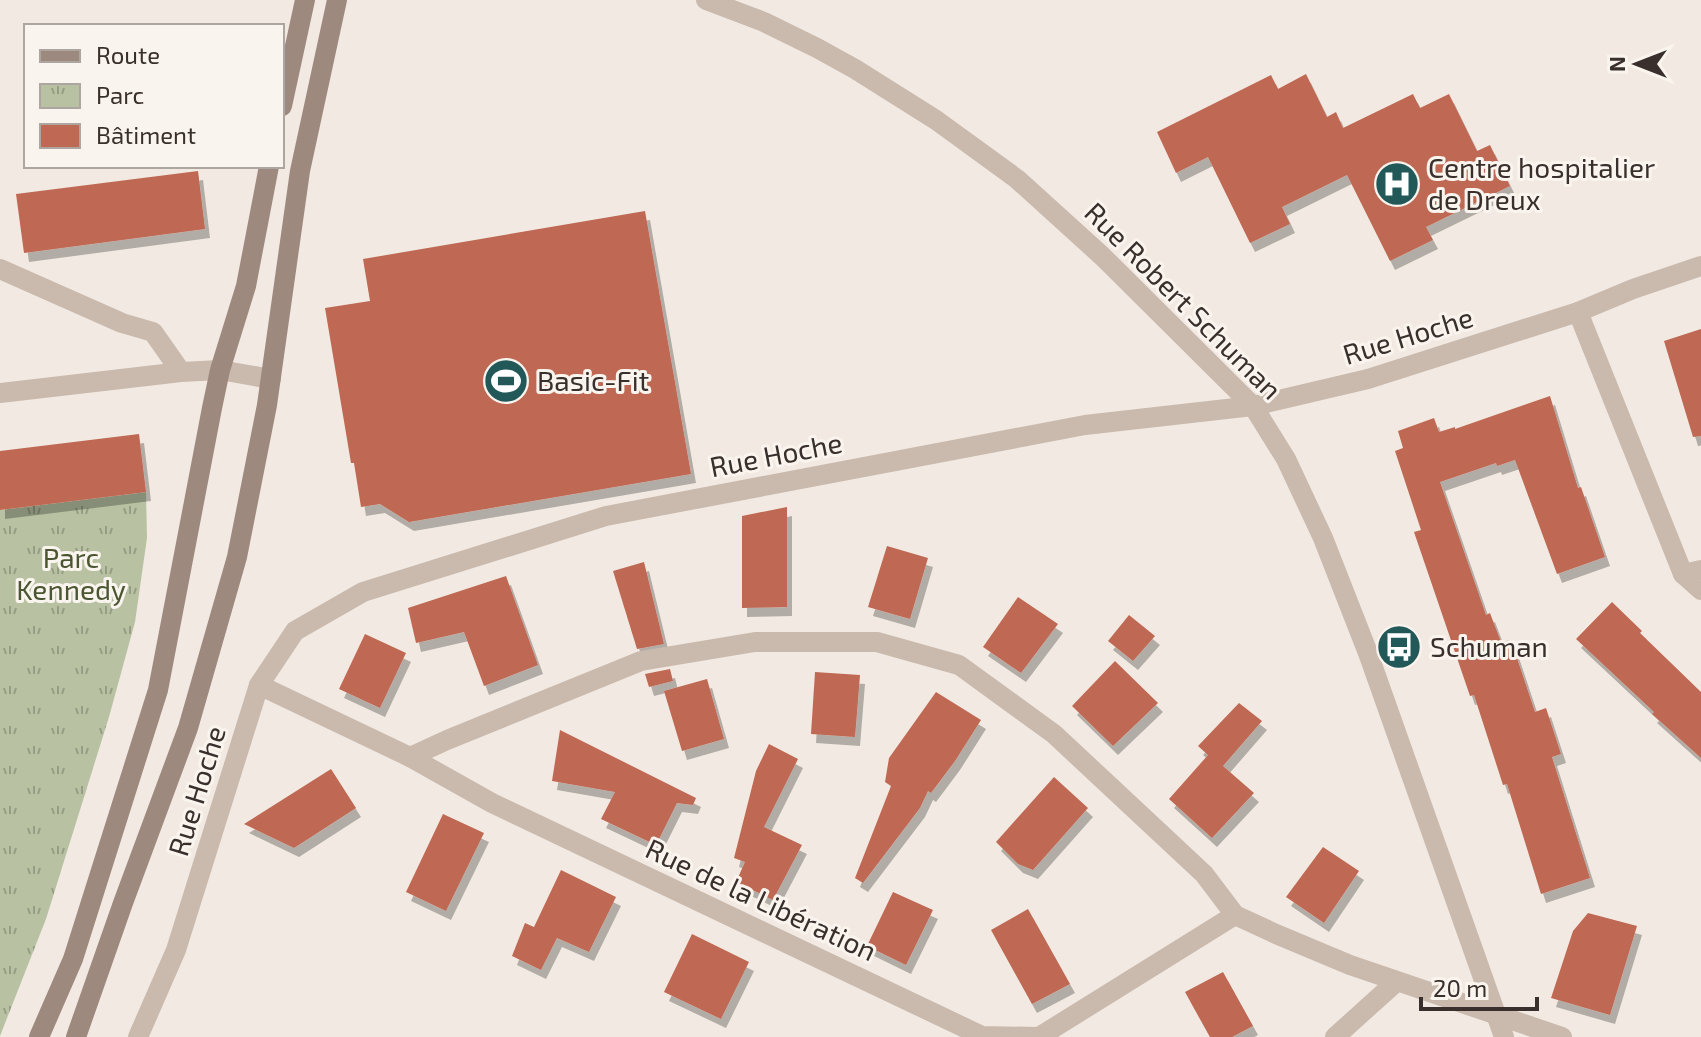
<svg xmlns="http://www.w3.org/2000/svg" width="1701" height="1037" font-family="'Exo 2',sans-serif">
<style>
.park{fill:url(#park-tufts)}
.building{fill:#bf6853;filter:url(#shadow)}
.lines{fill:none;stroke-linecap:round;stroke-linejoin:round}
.minor{stroke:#cabaae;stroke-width:20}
.tertiary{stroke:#cabaae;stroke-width:20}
.secondary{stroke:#9e897f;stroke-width:20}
.labels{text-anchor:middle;stroke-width:6;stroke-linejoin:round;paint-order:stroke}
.poi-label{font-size:28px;fill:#392f2c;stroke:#faf4ee;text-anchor:start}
.street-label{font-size:28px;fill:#392f2c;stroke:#faf4ee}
.park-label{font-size:28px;fill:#4a5631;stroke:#faf4ee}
</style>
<defs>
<pattern id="park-tufts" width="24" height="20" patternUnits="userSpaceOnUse" patternTransform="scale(2)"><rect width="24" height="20" fill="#b8c1a2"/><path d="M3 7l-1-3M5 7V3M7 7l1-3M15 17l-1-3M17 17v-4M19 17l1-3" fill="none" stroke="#979d84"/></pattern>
<filter id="shadow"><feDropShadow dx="5" dy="9" stdDeviation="0" flood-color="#0004"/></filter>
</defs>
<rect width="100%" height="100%" fill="#f2eae2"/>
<polygon class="park" points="146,492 147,538 135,622 109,717 46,919 0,1036 0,510"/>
<g class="building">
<polygon points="1306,74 1327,117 1336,112 1343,128 1413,94 1420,108 1449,94 1477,151 1490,145 1510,186 1426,227 1433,240 1390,261 1347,175 1282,207 1290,224 1250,243 1208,157 1176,173 1157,132 1271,75 1278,89"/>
<polygon points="198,171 205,229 24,253 16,194"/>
<polygon points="645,211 691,474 409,522 380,504 361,507 354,463 351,463 325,308 370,301 363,259"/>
<polygon points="1701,329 1701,436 1693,437 1664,341"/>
<polygon points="1550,396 1578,488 1581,487 1605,557 1557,574 1515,460 1497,466 1496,463 1440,482 1486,615 1490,613 1501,642 1511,640 1535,712 1546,708 1561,754 1552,757 1590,878 1541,894 1507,784 1503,785 1474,695 1470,696 1414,532 1421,530 1395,451 1403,448 1398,431 1434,418 1439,432 1455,427 1455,429"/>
<polygon points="139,434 146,492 0,510 0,451"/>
<polygon points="787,507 787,607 742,608 742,516"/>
<polygon points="887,546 928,558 910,619 868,607"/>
<polygon points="644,562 664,644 637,649 613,571"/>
<polygon points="506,576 538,665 484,686 464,632 416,643 408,608"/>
<polygon points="1018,597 1058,624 1021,673 983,647"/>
<polygon points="1612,602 1642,631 1640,633 1701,692 1701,758 1652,714 1654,712 1576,639"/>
<polygon points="1129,615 1155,636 1133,661 1108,641"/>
<polygon points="365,634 406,653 380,708 339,689"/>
<polygon points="1115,661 1158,703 1113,746 1072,706"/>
<polygon points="670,669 673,681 649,687 645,674"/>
<polygon points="815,672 860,675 855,737 811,734"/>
<polygon points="707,679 724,739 682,751 664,691"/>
<polygon points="936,692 981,720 955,761 931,793 928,791 920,808 863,883 855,878 891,786 885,782 889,758"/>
<polygon points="1239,703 1262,721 1223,766 1254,793 1212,838 1169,799 1208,755 1198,746"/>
<polygon points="560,730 696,798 693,805 677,803 656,845 601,819 615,792 552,781"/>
<polygon points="769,744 798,759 764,827 802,845 773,900 736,882 745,862 734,858 756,771"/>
<polygon points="331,769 356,808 294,848 244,824"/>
<polygon points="1054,777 1088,808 1033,870 1018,864 996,842"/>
<polygon points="443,814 484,833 446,911 406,892"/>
<polygon points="1323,847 1359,871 1324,923 1286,897"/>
<polygon points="561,870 616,897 589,952 557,938 541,970 512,956 525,923 534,927"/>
<polygon points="893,892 933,910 906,965 867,946"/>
<polygon points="1028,909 1070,984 1032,1004 991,930"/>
<polygon points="1588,913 1637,926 1610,1015 1551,998 1573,931"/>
<polygon points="692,934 749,962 721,1019 664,992"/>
<polygon points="1223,972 1253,1026 1232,1037 1210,1037 1185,992"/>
</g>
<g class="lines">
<g class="minor">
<polyline points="0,269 122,323 153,332 181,372"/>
<polyline points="1578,312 1683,574"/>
<polyline points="0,393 181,372 220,370 271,379"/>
<polyline points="1701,570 1683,574 1701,590"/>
<polyline points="259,685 410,757 492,803 982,1036 1039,1037 1235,915"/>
<polyline points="410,757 447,740 641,661 755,642 877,642 959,665 1054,734 1204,874 1235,915 1276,934 1350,965 1562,1037"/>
<polyline points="138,1037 176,950 259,685 295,631 363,592 606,516 1085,425 1253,406 1368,379 1578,312 1633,289 1701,266"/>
<polyline points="1335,1037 1396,982"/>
</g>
<polyline class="tertiary" points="706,0 764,22 817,48 855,69 936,120 1017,179 1102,256 1253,406 1286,459 1323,538 1368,653 1504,1037"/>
<g class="secondary">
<polyline points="282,106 305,0"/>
<polyline points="39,1037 73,959 158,690 212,408 220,370 246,286 269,166"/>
<polyline points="76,1037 123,903 188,728 237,557 267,405 300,171 337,0"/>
</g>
</g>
<defs>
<g id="hospital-disc" transform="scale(2.3)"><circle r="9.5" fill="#235859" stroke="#faf4ee"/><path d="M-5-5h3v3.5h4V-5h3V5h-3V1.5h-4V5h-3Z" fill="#fff"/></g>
<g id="stadium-disc" transform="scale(2.3)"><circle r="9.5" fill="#235859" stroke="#faf4ee"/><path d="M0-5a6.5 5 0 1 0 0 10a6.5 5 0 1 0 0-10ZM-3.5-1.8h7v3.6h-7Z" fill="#fff"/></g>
<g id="bus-disc" transform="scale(2.3)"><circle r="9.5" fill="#235859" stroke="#faf4ee"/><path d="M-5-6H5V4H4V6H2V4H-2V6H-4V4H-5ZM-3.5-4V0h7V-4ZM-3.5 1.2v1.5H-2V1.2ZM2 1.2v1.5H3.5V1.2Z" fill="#fff"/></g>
</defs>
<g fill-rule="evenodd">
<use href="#hospital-disc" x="1397" y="184"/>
<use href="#stadium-disc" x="506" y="381"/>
<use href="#bus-disc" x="1399" y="647"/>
</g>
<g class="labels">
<g class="poi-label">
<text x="1428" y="178">Centre hospitalier<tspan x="1428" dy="32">de Dreux</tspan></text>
<text x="537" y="391">Basic-Fit</text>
<text x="1430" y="657">Schuman</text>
</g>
<g class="street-label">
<text transform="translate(1183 301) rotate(45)" y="10">Rue Robert Schuman</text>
<text transform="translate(1408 336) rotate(-17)" y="10">Rue Hoche</text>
<text transform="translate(776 455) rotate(-11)" y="10">Rue Hoche</text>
<text transform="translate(197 791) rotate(-73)" y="10">Rue Hoche</text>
<text transform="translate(761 900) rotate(25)" y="10">Rue de la Libération</text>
</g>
<g class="park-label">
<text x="71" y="568">Parc<tspan x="71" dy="32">Kennedy</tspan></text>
</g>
</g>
<rect x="24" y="24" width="260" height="144" fill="#faf4ee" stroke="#ada5a0" stroke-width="2"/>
<rect x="40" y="50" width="40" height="12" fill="#9e897f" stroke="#ada5a0" stroke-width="2"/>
<text x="96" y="64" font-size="24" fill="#392f2c">Route</text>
<rect x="40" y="84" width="40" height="24" fill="url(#park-tufts)" stroke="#ada5a0" stroke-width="2"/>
<text x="96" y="104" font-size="24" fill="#392f2c">Parc</text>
<rect x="40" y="124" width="40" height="24" fill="#bf6853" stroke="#ada5a0" stroke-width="2"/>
<text x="96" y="144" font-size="24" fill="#392f2c">Bâtiment</text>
<g transform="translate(1637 64) rotate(270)" stroke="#faf4ee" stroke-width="6" paint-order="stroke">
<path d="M0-6L14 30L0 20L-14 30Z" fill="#392f2c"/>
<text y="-12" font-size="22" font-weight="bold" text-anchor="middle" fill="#392f2c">N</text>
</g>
<path d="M1421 997v12h116v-12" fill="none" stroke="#392f2c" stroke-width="4"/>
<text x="1433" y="997" font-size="24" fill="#392f2c" stroke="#faf4ee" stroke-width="6" paint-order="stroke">20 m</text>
</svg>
